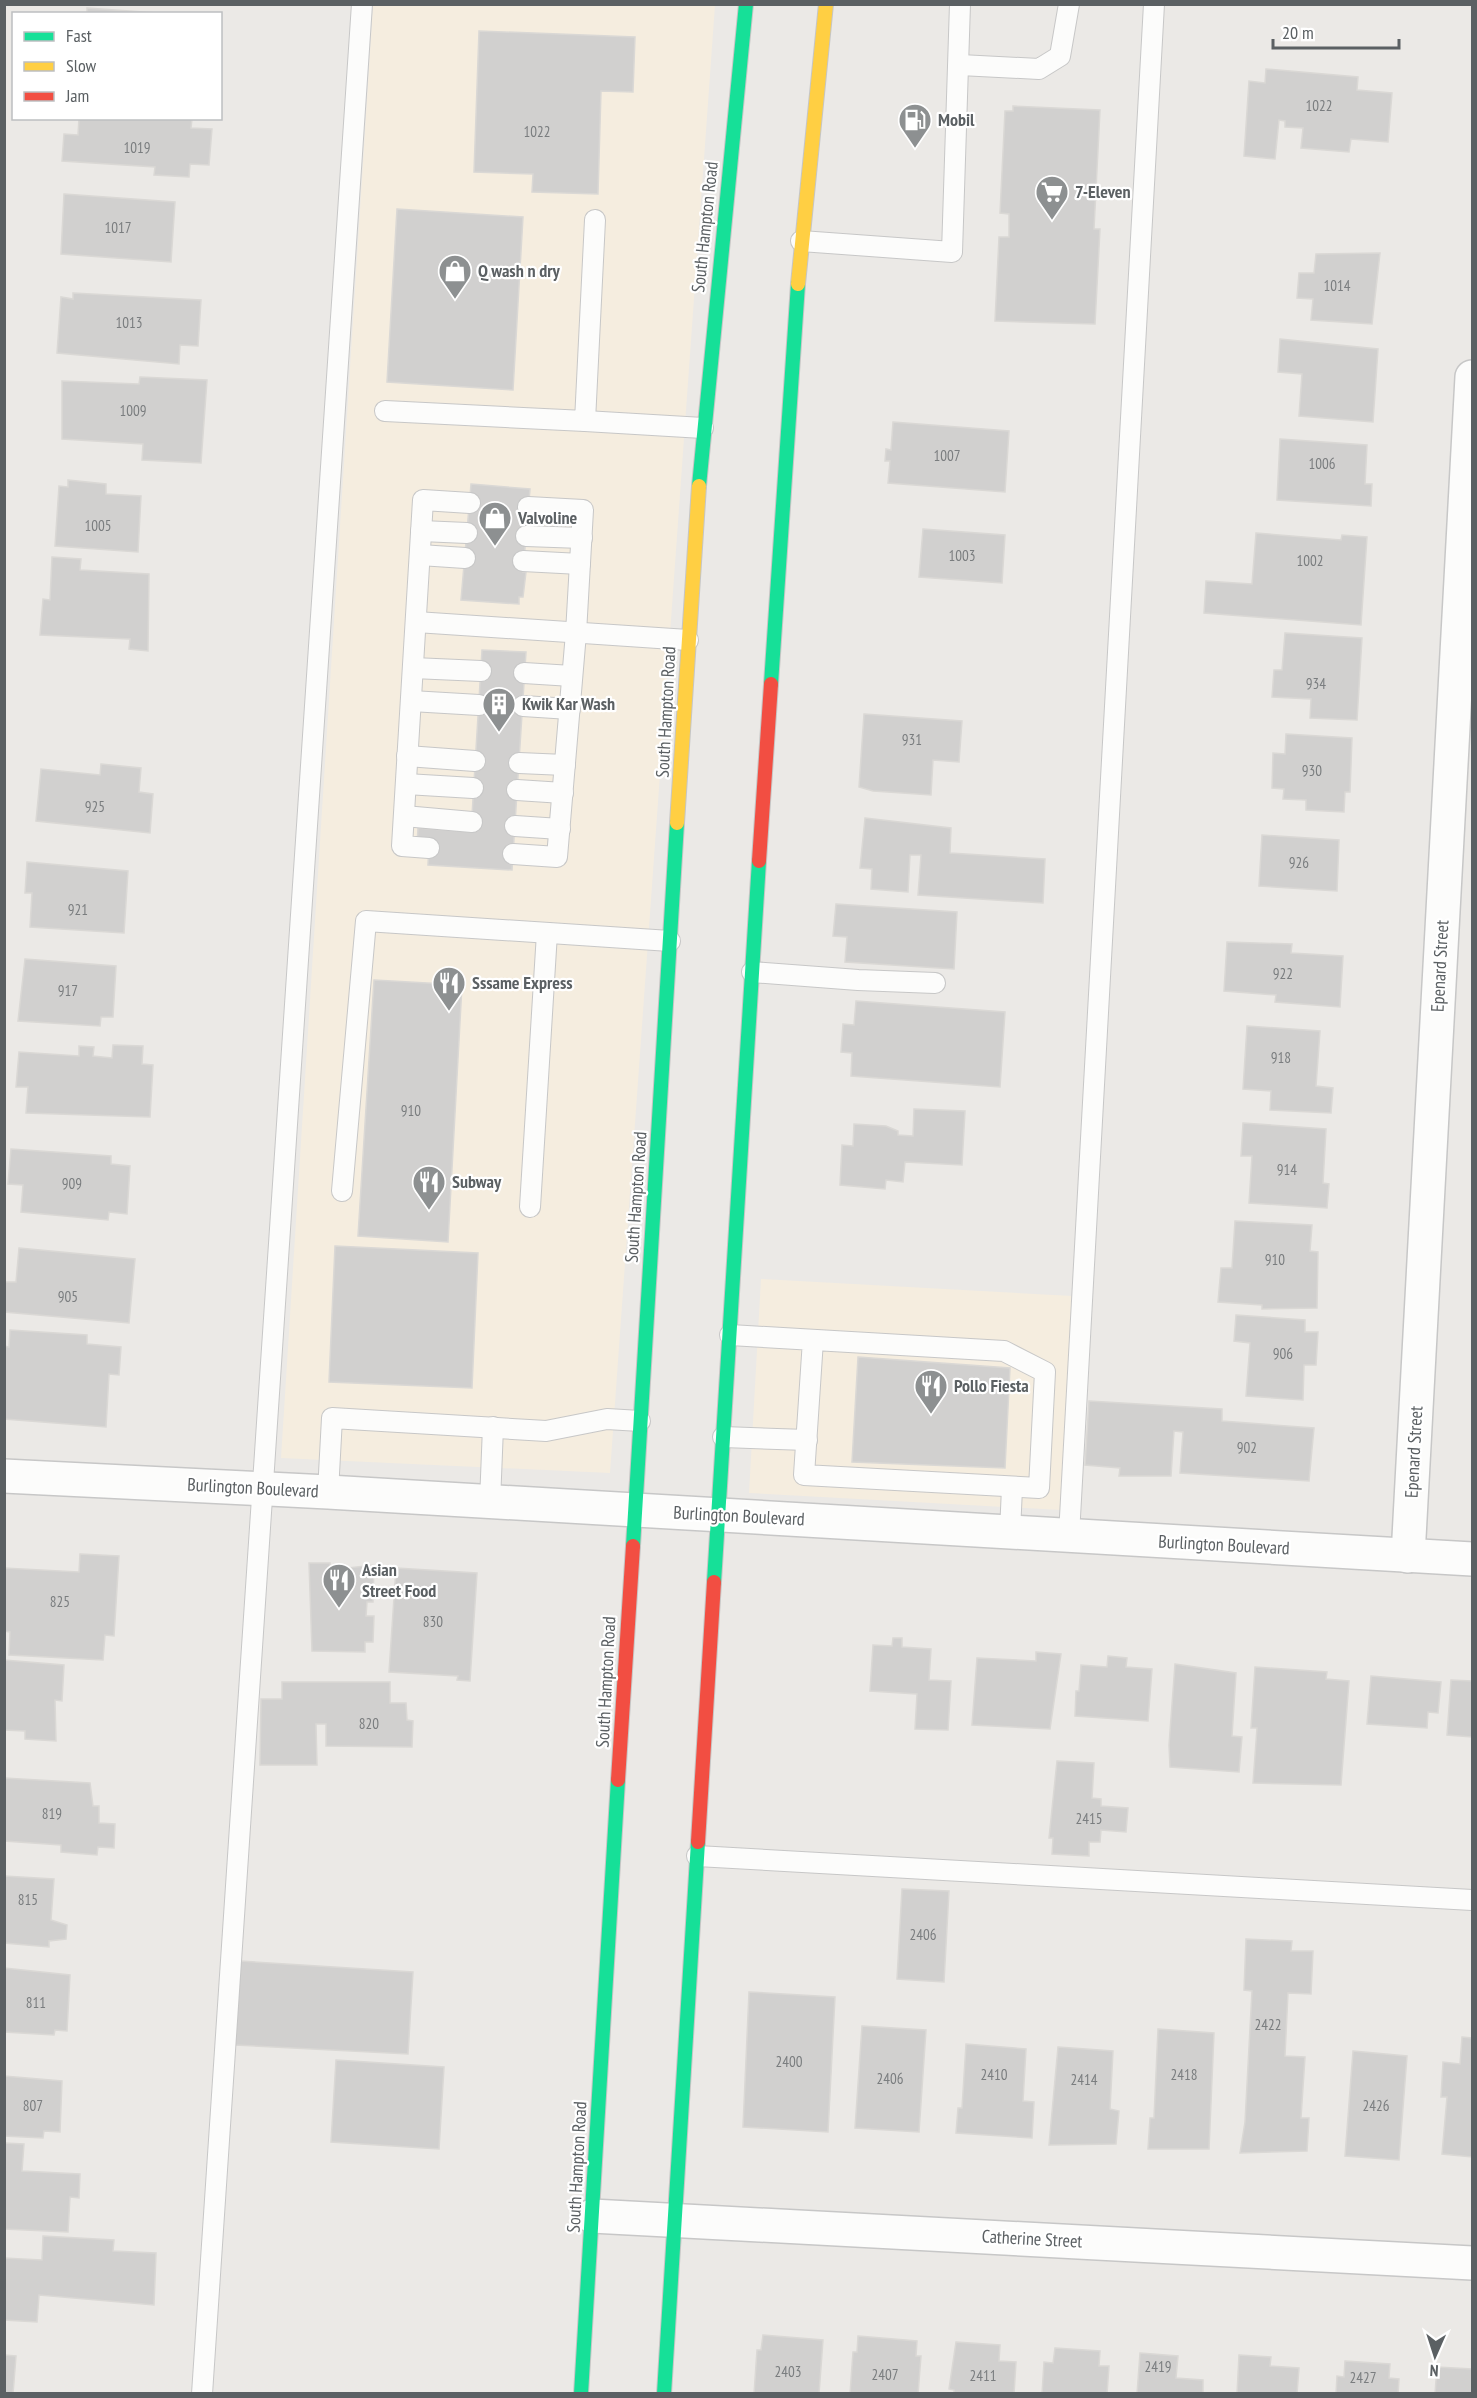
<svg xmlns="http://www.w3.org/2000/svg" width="1477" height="2398" font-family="'PT Sans Narrow',sans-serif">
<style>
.commercial{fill:#f5eddf}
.building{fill:#d1d0cf;stroke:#dad8d5;stroke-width:1.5}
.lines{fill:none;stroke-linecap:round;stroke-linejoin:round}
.lane-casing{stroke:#c7c7c7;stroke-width:22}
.street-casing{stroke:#c7c7c7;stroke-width:36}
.fast-casing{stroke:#c6c6c5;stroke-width:16}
.slow-casing{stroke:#c6c6c5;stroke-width:16}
.jam-casing{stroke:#c6c6c5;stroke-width:16}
.lane{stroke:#fcfcfb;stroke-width:20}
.street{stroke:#fcfcfb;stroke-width:33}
.fast{stroke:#16e098;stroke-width:14}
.slow{stroke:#ffcf43;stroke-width:14}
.jam{stroke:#f24e42;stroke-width:14}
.labels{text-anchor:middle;stroke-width:4.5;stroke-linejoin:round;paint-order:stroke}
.number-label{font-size:15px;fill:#7a7d7f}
.poi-label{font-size:18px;font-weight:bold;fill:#5b6063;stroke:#fff;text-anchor:start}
.street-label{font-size:18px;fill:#5b6063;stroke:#fff}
</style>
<rect width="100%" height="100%" fill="#ebe9e6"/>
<g class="commercial">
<polygon points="373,5 715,5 610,1473 281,1458"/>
<polygon points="761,1279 1091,1297 1079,1511 749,1493"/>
</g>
<g class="building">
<polygon points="87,8 157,13 157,14 87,14"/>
<polygon points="479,31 635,37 633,92 601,91 598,194 532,192 533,174 474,172"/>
<polygon points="1266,69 1358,77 1357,90 1392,93 1388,142 1351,139 1349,152 1301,148 1303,128 1285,127 1285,121 1279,120 1275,159 1244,156 1249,81 1265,83"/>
<polygon points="1013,106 1100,110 1094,229 1100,229 1095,324 995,321 999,237 1009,237 1009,214 1000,213 1005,111 1013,111"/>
<polygon points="79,118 192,119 191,128 212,129 209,165 190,164 189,177 154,175 155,167 62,161 64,134 78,135"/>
<polygon points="64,194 175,202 171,262 61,254"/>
<polygon points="397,209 523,217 513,390 387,382"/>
<polygon points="1380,253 1372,324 1311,320 1313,299 1297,298 1299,273 1314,273 1316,254"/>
<polygon points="73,293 201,300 198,346 180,345 179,364 57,353 61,297 73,299"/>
<polygon points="1280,339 1378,349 1373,422 1299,416 1302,374 1278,372"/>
<polygon points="140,377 207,380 201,463 142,460 143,444 62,439 62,381 139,384"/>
<polygon points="893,422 1009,431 1005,492 888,483 890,461 885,461 886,449 891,450"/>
<polygon points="1280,439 1367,445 1365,484 1372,484 1371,506 1277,500"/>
<polygon points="68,480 106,484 106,494 141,496 138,552 55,546 59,486 68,487"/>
<polygon points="471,484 530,489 523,572 526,572 523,597 519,597 519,604 461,600"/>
<polygon points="923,529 1005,535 1002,583 919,577"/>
<polygon points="1256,533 1341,540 1342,535 1367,537 1361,625 1204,613 1206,581 1252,584"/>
<polygon points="52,557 81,559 80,570 149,574 148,651 129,649 130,639 40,635 43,599 50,600"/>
<polygon points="1285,633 1362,638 1357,720 1310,718 1311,699 1272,697 1274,670 1282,670"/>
<polygon points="482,650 526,652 512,870 428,865 429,845 417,845 418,828 471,832"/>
<polygon points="864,714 962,721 959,762 933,760 931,795 873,791 859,787"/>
<polygon points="1286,734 1352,738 1350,792 1345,792 1344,812 1306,810 1306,800 1283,799 1284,789 1272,788 1273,753 1285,754"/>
<polygon points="101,764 141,768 139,792 153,794 150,833 36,821 41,769 100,775"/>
<polygon points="865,818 951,828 950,853 1045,859 1043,903 918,895 921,855 910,855 908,892 871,889 872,869 860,868"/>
<polygon points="1262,835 1339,840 1337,891 1259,886"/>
<polygon points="27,862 128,871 124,933 30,927 32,893 25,893"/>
<polygon points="836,904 957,912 954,969 845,962 847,937 833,936"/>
<polygon points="1227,942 1292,944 1291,953 1343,956 1340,1007 1275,1002 1276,995 1224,991"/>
<polygon points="25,959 116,966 113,1017 101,1017 100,1026 18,1021"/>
<polygon points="374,980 462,985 448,1242 358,1236"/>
<polygon points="856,1001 1005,1012 1000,1087 851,1076 852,1053 841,1052 843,1024 854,1025"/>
<polygon points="1247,1026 1320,1031 1316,1086 1333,1088 1331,1113 1270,1110 1271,1091 1243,1089"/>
<polygon points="113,1045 143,1046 142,1064 153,1065 150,1117 26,1113 28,1087 16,1087 19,1052 79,1056 79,1046 94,1047 93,1056 112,1058"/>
<polygon points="914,1109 965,1111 962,1165 905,1162 903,1182 886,1180 885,1189 840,1185 842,1145 853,1146 854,1124 886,1126 898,1131 898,1135 913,1136"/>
<polygon points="1243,1123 1326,1129 1323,1183 1329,1184 1327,1208 1249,1203 1252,1156 1241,1156"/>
<polygon points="11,1149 111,1156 111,1164 130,1166 127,1214 109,1212 108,1220 21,1212 23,1185 8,1184"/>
<polygon points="1235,1221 1312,1225 1310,1251 1318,1252 1317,1308 1262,1309 1262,1305 1218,1302 1221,1268 1232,1268"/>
<polygon points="335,1246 478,1253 472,1388 329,1382"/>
<polygon points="19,1248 135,1259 129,1323 4,1312 4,1282 16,1282"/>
<polygon points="1236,1315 1305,1320 1305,1332 1318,1332 1316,1365 1304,1365 1303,1400 1246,1396 1250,1343 1234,1341"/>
<polygon points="10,1330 87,1335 87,1344 121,1347 119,1375 109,1374 106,1427 4,1419 4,1346 9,1347"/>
<polygon points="858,1357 1010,1368 1005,1468 852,1462"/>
<polygon points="1089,1401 1222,1409 1222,1421 1314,1428 1309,1481 1180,1473 1183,1432 1174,1431 1171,1476 1119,1476 1120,1468 1085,1465"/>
<polygon points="80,1554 119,1556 114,1636 105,1635 103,1660 9,1655 10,1632 4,1631 4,1568 79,1572"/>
<polygon points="309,1563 330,1563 330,1570 374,1565 373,1602 367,1602 366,1616 374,1616 373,1642 365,1642 365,1652 312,1651"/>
<polygon points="396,1568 477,1573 470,1681 457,1680 458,1676 389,1672"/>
<polygon points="893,1638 902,1638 902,1647 931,1649 929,1680 951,1681 948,1730 915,1729 917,1694 870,1691 873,1645 892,1646"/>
<polygon points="1036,1652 1061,1654 1050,1729 972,1725 977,1658 1036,1661"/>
<polygon points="1108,1656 1127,1658 1126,1667 1152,1669 1148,1721 1075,1716 1076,1691 1079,1691 1081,1665 1107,1667"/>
<polygon points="4,1660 64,1665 62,1701 55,1700 56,1741 25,1739 25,1731 4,1730"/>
<polygon points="1175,1664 1236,1673 1232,1736 1242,1737 1239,1772 1170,1767 1169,1745"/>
<polygon points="1255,1667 1327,1672 1326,1679 1349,1681 1341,1785 1253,1783 1257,1728 1251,1728"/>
<polygon points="1371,1676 1441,1682 1438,1713 1428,1712 1427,1728 1367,1724"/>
<polygon points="1451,1680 1472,1681 1472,1737 1447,1735"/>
<polygon points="282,1682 390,1682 390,1703 406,1703 407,1720 413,1721 412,1747 326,1746 326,1724 316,1724 317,1765 260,1765 261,1699 282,1699"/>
<polygon points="1057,1761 1094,1763 1092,1798 1101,1799 1101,1806 1128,1808 1126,1832 1101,1830 1100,1842 1089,1842 1089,1856 1052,1854 1053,1838 1049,1838"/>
<polygon points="4,1778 90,1783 93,1806 99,1806 99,1823 115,1824 114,1848 98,1847 97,1855 61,1852 61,1845 4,1841"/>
<polygon points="4,1876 54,1879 51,1920 67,1925 66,1939 49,1941 49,1947 4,1943"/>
<polygon points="902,1889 949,1891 944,1982 897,1979"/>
<polygon points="1246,1939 1292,1941 1291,1951 1313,1951 1311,1994 1288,1993 1285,2056 1305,2057 1301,2118 1309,2118 1307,2151 1240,2153 1245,2122 1252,1991 1244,1990"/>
<polygon points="240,1961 413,1972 408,2054 235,2045"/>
<polygon points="4,1968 70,1975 67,2031 55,2030 54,2035 4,2032"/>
<polygon points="749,1992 835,1997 828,2132 743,2127"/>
<polygon points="862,2026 926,2030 919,2132 855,2128"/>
<polygon points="1158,2029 1214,2033 1209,2149 1148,2149 1150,2118 1154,2118"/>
<polygon points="1462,2037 1472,2038 1472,2157 1442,2154 1447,2097 1441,2097 1443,2062 1460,2064"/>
<polygon points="966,2044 1026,2049 1023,2101 1034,2102 1032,2138 956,2133 958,2108 962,2108"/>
<polygon points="1058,2047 1113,2051 1110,2109 1119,2111 1116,2144 1049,2145"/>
<polygon points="1353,2051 1407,2056 1399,2160 1345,2156"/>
<polygon points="336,2060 444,2067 439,2149 331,2142"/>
<polygon points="4,2076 62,2081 60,2132 44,2131 43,2138 4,2136"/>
<polygon points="4,2143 24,2144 22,2171 80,2174 79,2198 70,2197 68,2232 4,2229"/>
<polygon points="43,2236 114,2240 113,2251 156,2253 154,2305 39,2295 37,2322 4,2320 4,2258 42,2260"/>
<polygon points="763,2335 823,2340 819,2394 754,2394 757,2350 761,2350"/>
<polygon points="858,2336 917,2341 916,2356 921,2356 918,2394 850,2394 853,2352 857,2352"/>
<polygon points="956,2342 1000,2345 999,2361 1016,2362 1014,2394 954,2394 954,2390 949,2389"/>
<polygon points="1055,2348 1100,2351 1099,2366 1109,2366 1107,2394 1042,2394 1044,2362 1053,2363"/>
<polygon points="1140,2353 1178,2356 1176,2378 1203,2380 1203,2394 1137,2394"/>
<polygon points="4,2355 16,2356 13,2394 4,2394"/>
<polygon points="1239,2355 1271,2357 1270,2366 1299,2368 1297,2394 1237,2394"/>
<polygon points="1345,2361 1390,2364 1389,2378 1399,2379 1398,2394 1336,2394 1337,2376 1344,2377"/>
<polygon points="1437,2367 1472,2369 1472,2394 1435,2394"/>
</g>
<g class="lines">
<g class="lane-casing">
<g id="lane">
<polyline points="960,65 1039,69 1060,56 1069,4"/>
<polyline points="801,241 952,252 960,4"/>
<polyline points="385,411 585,421 595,220"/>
<polyline points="585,421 703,428"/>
<polyline points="421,531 467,533"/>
<polyline points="526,536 582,538"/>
<polyline points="420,555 465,558"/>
<polyline points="523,561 580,564"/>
<polyline points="416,622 688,640"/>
<polyline points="413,668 481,671"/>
<polyline points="524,673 572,676"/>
<polyline points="411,701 479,705"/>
<polyline points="523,706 570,709"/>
<polyline points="407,756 475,761"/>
<polyline points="519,763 565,765"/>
<polyline points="406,784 473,788"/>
<polyline points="517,790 563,793"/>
<polyline points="404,816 472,822"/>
<polyline points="515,826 560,829"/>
<polyline points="429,848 402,846 423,500 470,503"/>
<polyline points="513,854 557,857 576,633 583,510 528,507"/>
<polyline points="752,972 858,980 935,983"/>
<polyline points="342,1191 366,921 670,941"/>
<polyline points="530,1207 547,933"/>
<polyline points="730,1335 1004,1351 1045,1372 1039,1488 804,1475 813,1340"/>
<polyline points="723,1437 807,1440"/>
<polyline points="328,1492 332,1418 546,1431 607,1419 640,1421"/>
<polyline points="490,1502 493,1427"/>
<polyline points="1010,1532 1012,1488"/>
<polyline points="1069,1535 1154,4"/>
<polyline points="697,1856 1472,1900"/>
<polyline points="202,2394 362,4"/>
</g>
</g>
<g class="street-casing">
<g id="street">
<polyline points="4,1476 328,1492 1472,1559"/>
<polyline points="1408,1556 1472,377"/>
<polyline points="592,2216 1472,2263"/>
</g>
</g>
<g class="fast-casing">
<g id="fast">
<polyline points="699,486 746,4"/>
<polyline points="771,684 798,284"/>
<polyline points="633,1546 677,823"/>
<polyline points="714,1582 759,861"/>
<polyline points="581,2394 618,1780"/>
<polyline points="664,2394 698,1842"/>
</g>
</g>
<g class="slow-casing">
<g id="slow">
<polyline points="798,284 826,4"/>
<polyline points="677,823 699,486"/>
</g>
</g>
<g class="jam-casing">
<g id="jam">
<polyline points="759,861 771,684"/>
<polyline points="618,1780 633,1546"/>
<polyline points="698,1842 714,1582"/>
</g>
</g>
<use href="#lane" class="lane"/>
<use href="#street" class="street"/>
<use href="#fast" class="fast"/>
<use href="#slow" class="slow"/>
<use href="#jam" class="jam"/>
</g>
<defs>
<g id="fuel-pin" transform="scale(1.725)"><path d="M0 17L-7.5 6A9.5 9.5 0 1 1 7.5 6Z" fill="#8d9091" stroke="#fff"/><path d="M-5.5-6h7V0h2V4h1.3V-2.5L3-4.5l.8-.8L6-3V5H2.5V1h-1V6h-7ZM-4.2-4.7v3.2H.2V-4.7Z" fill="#fff"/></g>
<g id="supermarket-pin" transform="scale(1.725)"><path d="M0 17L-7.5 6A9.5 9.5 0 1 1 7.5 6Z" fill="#8d9091" stroke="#fff"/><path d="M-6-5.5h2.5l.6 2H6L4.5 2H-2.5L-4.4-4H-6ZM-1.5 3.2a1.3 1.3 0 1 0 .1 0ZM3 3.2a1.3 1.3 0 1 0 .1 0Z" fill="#fff"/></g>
<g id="shop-pin" transform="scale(1.725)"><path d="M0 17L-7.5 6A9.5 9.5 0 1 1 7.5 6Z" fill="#8d9091" stroke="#fff"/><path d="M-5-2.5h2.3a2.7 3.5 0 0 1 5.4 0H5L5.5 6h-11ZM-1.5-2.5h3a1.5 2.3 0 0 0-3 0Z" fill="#fff"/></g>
<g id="building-pin" transform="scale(1.725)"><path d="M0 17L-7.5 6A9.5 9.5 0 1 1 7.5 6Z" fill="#8d9091" stroke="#fff"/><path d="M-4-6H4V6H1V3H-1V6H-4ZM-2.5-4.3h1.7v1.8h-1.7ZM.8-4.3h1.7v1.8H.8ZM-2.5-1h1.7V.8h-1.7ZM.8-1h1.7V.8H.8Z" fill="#fff"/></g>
<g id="restaurant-pin" transform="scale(1.725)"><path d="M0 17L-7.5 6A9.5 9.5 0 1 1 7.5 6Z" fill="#8d9091" stroke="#fff"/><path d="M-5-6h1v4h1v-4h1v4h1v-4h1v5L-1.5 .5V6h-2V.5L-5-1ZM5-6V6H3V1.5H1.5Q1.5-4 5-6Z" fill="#fff"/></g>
</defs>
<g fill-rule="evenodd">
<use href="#fuel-pin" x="915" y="120"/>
<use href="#supermarket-pin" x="1052" y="192"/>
<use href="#shop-pin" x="455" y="271"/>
<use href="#shop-pin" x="495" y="518"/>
<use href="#building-pin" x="499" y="704"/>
<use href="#restaurant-pin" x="449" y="983"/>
<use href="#restaurant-pin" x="429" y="1182"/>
<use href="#restaurant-pin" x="931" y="1386"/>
<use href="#restaurant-pin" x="339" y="1580"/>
</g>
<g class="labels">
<g class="number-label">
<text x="1319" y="111">1022</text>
<text x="537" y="137">1022</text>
<text x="137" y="153">1019</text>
<text x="118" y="233">1017</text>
<text x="1337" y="291">1014</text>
<text x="129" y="328">1013</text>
<text x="133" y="416">1009</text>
<text x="947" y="461">1007</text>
<text x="1322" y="469">1006</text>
<text x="98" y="531">1005</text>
<text x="962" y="561">1003</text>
<text x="1310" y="566">1002</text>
<text x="1316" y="689">934</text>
<text x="912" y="745">931</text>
<text x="1312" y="776">930</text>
<text x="95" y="812">925</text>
<text x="1299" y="868">926</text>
<text x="78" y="915">921</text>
<text x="1283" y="979">922</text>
<text x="68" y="996">917</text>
<text x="1281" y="1063">918</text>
<text x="411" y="1116">910</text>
<text x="1287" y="1175">914</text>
<text x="72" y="1189">909</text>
<text x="1275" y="1265">910</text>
<text x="68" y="1302">905</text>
<text x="1283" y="1359">906</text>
<text x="1247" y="1453">902</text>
<text x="60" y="1607">825</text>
<text x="433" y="1627">830</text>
<text x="369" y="1729">820</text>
<text x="52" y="1819">819</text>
<text x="1089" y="1824">2415</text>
<text x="28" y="1905">815</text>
<text x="923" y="1940">2406</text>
<text x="36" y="2008">811</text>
<text x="1268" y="2030">2422</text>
<text x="789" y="2067">2400</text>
<text x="994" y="2080">2410</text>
<text x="1184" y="2080">2418</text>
<text x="890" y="2084">2406</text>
<text x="1084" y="2085">2414</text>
<text x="33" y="2111">807</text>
<text x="1376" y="2111">2426</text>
<text x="1158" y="2372">2419</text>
<text x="788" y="2377">2403</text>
<text x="885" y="2380">2407</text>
<text x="983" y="2381">2411</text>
<text x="1363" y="2383">2427</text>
</g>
<g class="poi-label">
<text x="938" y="126">Mobil</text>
<text x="1075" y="198">7-Eleven</text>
<text x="478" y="277">Q wash n dry</text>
<text x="518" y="524">Valvoline</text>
<text x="522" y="710">Kwik Kar Wash</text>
<text x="472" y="989">Sssame Express</text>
<text x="452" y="1188">Subway</text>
<text x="954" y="1392">Pollo Fiesta</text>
<text x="362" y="1576">Asian<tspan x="362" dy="21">Street Food</tspan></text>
</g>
<g class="street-label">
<text transform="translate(705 227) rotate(-84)" y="6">South Hampton Road</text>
<text transform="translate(666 712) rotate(-87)" y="6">South Hampton Road</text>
<text transform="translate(1440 966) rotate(-87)" y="6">Epenard Street</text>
<text transform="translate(636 1197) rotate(-86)" y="6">South Hampton Road</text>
<text transform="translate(1414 1452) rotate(-87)" y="6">Epenard Street</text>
<text transform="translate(253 1488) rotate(3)" y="6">Burlington Boulevard</text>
<text transform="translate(739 1516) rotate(3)" y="6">Burlington Boulevard</text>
<text transform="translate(1224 1545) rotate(3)" y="6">Burlington Boulevard</text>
<text transform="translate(606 1682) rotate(-87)" y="6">South Hampton Road</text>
<text transform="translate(577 2167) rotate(-87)" y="6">South Hampton Road</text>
<text transform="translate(1032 2239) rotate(3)" y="6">Catherine Street</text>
</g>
</g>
<rect width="1477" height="2398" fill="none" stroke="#5b6063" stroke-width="12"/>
<rect x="12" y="12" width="210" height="108" fill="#ffffff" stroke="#bdbfc1" stroke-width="1.5"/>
<rect x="24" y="32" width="30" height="9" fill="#16e098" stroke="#bdbfc1" stroke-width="1.5"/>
<text x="66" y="42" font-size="18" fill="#5b6063">Fast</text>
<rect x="24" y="62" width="30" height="9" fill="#ffcf43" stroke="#bdbfc1" stroke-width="1.5"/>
<text x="66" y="72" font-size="18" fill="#5b6063">Slow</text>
<rect x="24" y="92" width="30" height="9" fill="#f24e42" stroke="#bdbfc1" stroke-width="1.5"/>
<text x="66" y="102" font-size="18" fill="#5b6063">Jam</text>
<g transform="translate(1435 2356) rotate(183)" stroke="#ffffff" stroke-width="4.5" paint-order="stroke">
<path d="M0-4.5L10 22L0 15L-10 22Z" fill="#5b6063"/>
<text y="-9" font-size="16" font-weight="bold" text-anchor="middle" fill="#5b6063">N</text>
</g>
<path d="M1273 39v9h126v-9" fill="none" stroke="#5b6063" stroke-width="3"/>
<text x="1282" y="39" font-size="18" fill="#5b6063" stroke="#ffffff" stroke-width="4.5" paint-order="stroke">20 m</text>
</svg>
